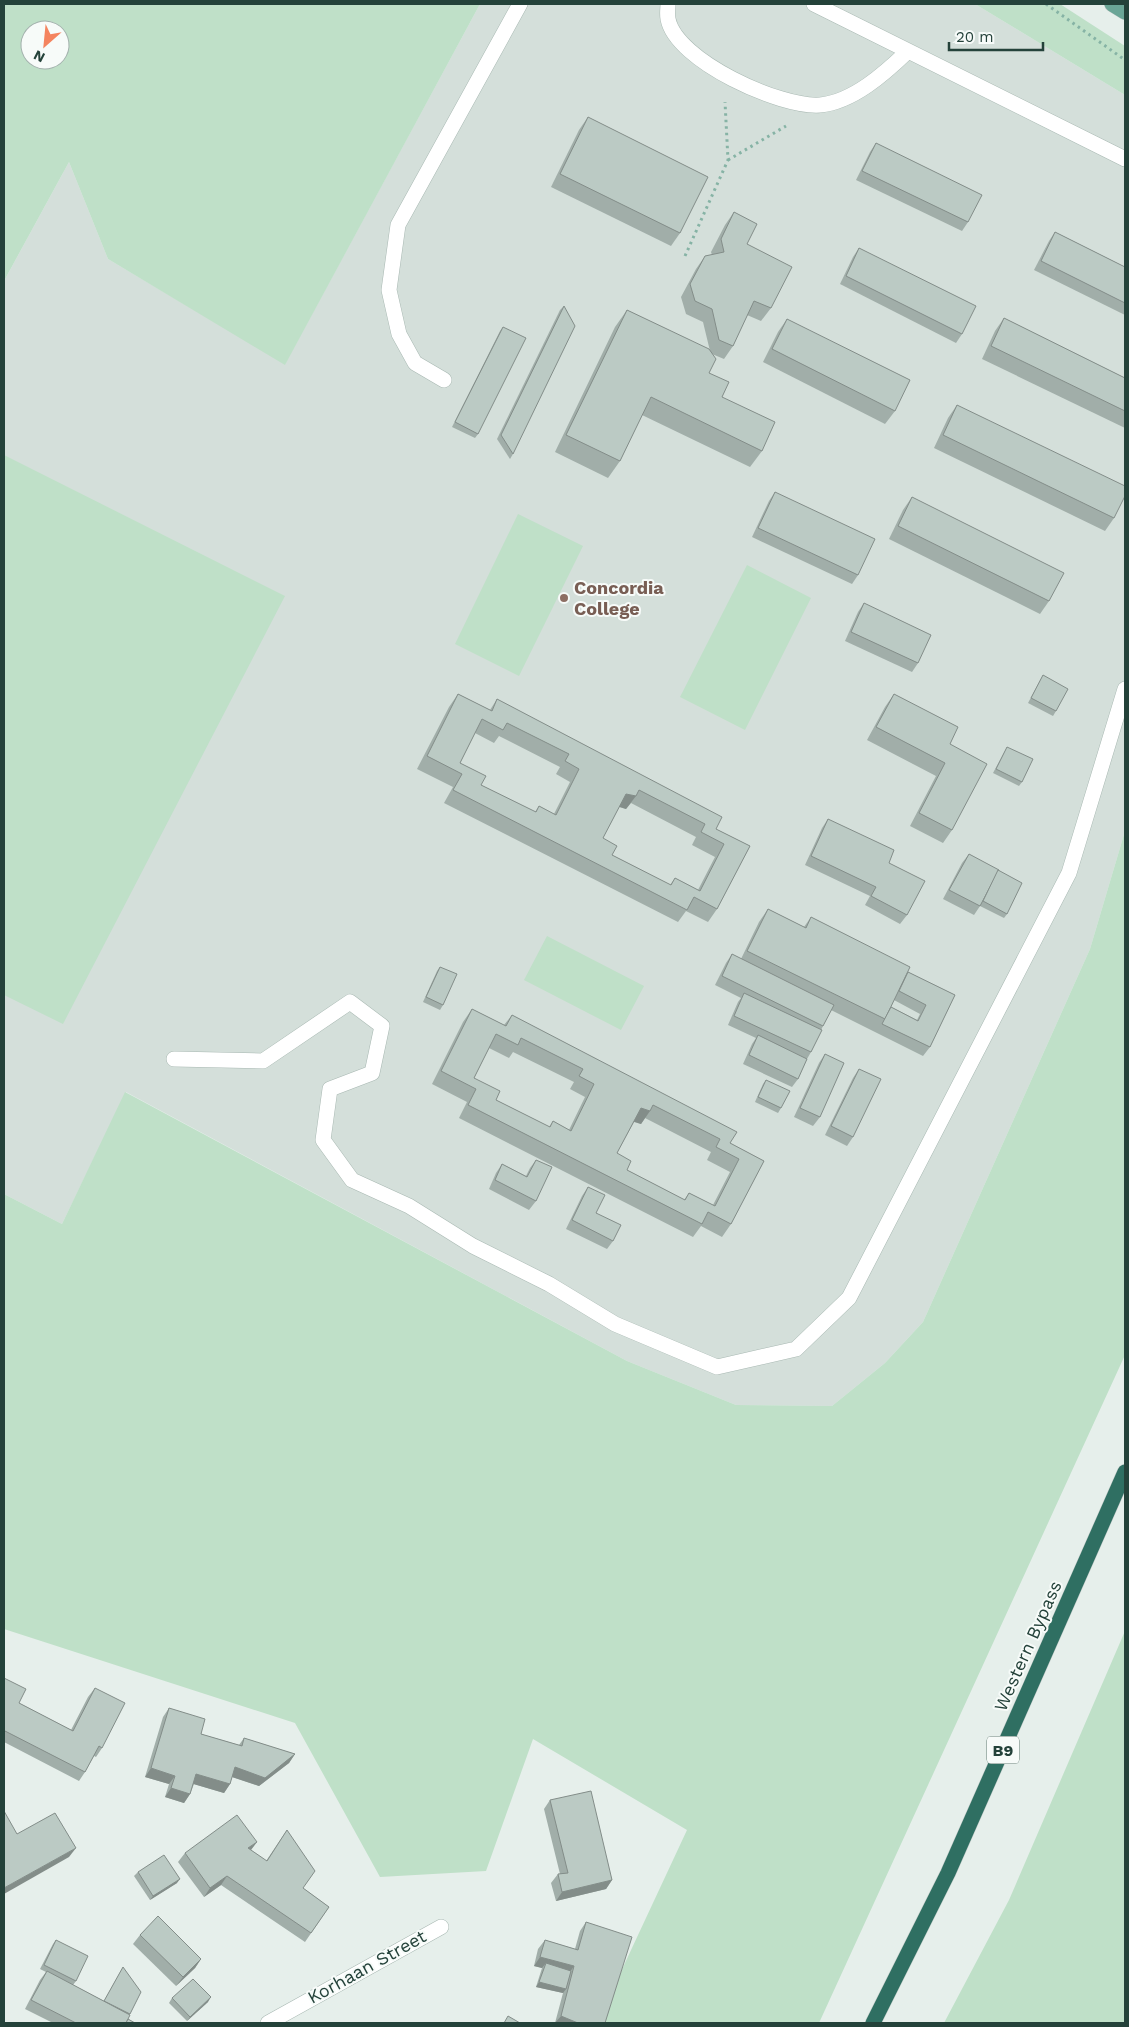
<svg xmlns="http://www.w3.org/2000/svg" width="1129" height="2027" font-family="'Work Sans',sans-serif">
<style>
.built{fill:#d4dfda}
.green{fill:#bfe0c8;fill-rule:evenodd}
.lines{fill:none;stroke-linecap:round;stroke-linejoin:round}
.minor-casing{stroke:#a8b8b2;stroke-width:16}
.major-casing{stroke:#c2cac8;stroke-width:16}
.highway-casing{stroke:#c2cac8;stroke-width:16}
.path{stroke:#86b3a5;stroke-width:3;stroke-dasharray:2.5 4;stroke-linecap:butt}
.minor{stroke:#fff;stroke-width:15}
.major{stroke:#6aa596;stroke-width:15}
.highway{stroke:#2f6f62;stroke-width:15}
.wall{fill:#a1aea9;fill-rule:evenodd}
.shaded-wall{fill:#838d89}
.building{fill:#bbcac4;stroke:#838d89;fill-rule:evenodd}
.education-dot{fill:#8d6e63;stroke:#f7fbf9;stroke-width:2}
.labels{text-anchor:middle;stroke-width:4;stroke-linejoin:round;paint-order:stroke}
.shield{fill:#f7fbf9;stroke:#637a73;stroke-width:1}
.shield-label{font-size:16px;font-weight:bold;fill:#24423a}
.education-label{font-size:18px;font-weight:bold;fill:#785e54;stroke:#f7fbf9;text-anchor:start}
.street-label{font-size:18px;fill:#24423a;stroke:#f7fbf9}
</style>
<rect width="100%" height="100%" fill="#e6efeb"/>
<polygon class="built" points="480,4 975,4 1125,95 1125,831 1090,949 923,1322 885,1363 832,1406 736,1405 627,1361 126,1092 62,1224 4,1194 4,281 69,162 108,259 285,364"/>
<g class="green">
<path d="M4 4H480L285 365 108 259 69 162 4 281ZM30 30H60V60H30Z"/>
<polygon points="975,4 1060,4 1125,46 1125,95"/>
<polygon points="4,455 285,596 63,1024 4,995"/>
<polygon points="518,514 583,546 519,676 455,644"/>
<polygon points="747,565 811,598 745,730 680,697"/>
<polygon points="1125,831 1125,1355 819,2023 597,2023 687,1830 533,1739 486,1871 380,1877 295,1723 4,1629 4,1194 62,1224 125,1092 627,1361 736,1405 832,1406 885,1363 923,1322 1090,949"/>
<polygon points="547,936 644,986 621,1030 524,980"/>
<polygon points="1125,1631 1125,2023 944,2023 1009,1900"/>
</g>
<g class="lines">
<g class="minor-casing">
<g id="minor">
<path d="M668 4C668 8 667 14 668 19 676 61 781 108 820 105 853 102 885 73 907 52"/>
<polyline points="814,4 1125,159"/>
<polyline points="444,380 415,363 399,334 389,290 398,225 520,4"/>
<polyline points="174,1059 263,1061 350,1002 382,1026 372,1073 330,1089 323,1140 352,1180 409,1206 473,1246 549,1284 615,1324 717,1367 796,1349 849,1298 1069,873 1125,689"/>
<polyline points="268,2023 441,1927"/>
</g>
</g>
<g class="major-casing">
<polyline id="major" points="1112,4 1125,12"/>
</g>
<g class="highway-casing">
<polyline id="highway" points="873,2023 948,1873 1125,1472"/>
</g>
<g class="path">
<polyline points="1046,4 1125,60"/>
<polyline points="728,160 786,126"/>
<polyline points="685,256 728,160 725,102"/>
</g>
<use href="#minor" class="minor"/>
<use href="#major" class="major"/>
<use href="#highway" class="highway"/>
</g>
<g class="wall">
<polygon points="588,117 680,233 671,246 551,187 579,130"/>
<polygon points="876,143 968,222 962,231 856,180 870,152"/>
<polygon points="734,212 747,244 771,308 761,321 747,315 733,346 724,359 712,354 709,373 722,397 762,451 750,467 642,415 620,461 608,478 555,452 615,327 627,310 710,351 703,322 686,314 681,297 696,269 705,256 712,255 711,252 725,225"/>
<polygon points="1055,232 1125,267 1125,315 1034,270 1049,241"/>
<polygon points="859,248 962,334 956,343 840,284 853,257"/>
<polygon points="564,306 513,454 510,459 497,439 560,310"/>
<polygon points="1004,318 1125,378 1125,428 982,359 995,331"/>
<polygon points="787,319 895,411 885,424 763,362 778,332"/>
<polygon points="503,327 478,434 475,438 452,427 500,331"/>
<polygon points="957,405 1114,518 1105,531 934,448 948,418"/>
<polygon points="775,492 858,575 852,584 752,537 769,501"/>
<polygon points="912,497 1049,601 1040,614 889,539 903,510"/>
<polygon points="864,603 918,663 912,672 845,641 858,612"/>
<polygon points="1043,675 1056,711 1053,716 1028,703"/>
<path d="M458 694 490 710 497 699 716 829 750 846 717 909 708 922 686 911 678 922 444 803 453 787 417 769 449 707ZM475 733 494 743 499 736 560 767 556 774 570 782 554 814 539 806 535 812 481 785 460 763ZM631 803 696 837 692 845 715 857 698 890 675 878 670 885 612 855 603 838 619 807 626 809Z"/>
<polygon points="894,694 950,744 952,830 943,843 910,826 936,776 867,740 885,707"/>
<polygon points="1007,747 1022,782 1019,786 993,773"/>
<polygon points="828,819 889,863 907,915 900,924 865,905 870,896 805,865 822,828"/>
<polygon points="969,854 1007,914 1004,918 980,906 974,915 943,899 962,863"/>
<path d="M768 909 804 927 811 917 908 972 955 995 930 1047 923 1056 831 1010 821 1030 811 1052 807 1059 798 1079 792 1087 743 1064 752 1044 756 1038 728 1025 738 1002 741 998 715 985 726 963 732 954 741 959 759 922ZM894 1000 920 1014 917 1020 891 1007Z"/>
<polygon points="440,967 443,1005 440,1010 423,1002 437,971"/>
<path d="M472 1009 504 1025 512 1015 730 1143 764 1161 731 1224 722 1237 701 1226 693 1237 459 1118 467 1102 432 1084 463 1022ZM489 1048 509 1058 513 1052 574 1082 570 1089 585 1097 569 1130 553 1121 549 1127 496 1100 474 1078ZM645 1118 711 1152 707 1160 730 1172 713 1205 689 1193 684 1200 627 1170 617 1153 634 1122 641 1124Z"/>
<polygon points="825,1054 820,1117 813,1126 794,1117 819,1063"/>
<polygon points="859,1069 853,1137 847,1146 825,1135 853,1078"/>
<polygon points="766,1080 781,1108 778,1113 755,1102 763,1084"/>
<polygon points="536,1160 536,1201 529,1210 489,1189 496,1173 502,1164 526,1176 530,1168"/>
<polygon points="588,1187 596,1213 613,1241 607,1249 566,1229 582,1196"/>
<polygon points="4,1678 19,1703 71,1730 88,1697 95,1688 102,1748 96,1757 94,1756 85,1772 79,1781 4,1742"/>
<polygon points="169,1708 201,1734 239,1745 244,1738 295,1754 289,1763 259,1786 232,1777 230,1784 224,1793 194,1784 190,1794 184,1803 165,1797 169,1784 145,1777 163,1717"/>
<polygon points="550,1800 612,1880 606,1889 556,1901 551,1883 558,1874 560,1874 544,1809"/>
<polygon points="287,1830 303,1888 329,1907 305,1942 221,1885 204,1897 178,1862 185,1853 257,1842 251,1850 266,1861"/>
<polygon points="138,1872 177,1883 150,1900 134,1876"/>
<polygon points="586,1922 605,2023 555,2023 563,1993 536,1987 542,1968 534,1966 538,1949 545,1940 575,1949 580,1931"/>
<polygon points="140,1935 201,1959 195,1968 176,1986 133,1944"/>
<polygon points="56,1940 76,1981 73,1985 104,2001 123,1967 130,2014 128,2019 135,2023 53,2023 25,2009 40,1980 46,1972 40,1969 53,1944"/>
<polygon points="172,1998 208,2002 187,2021 169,2003"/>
</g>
<g class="shaded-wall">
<polygon points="626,794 636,796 626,809 617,806"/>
<polygon points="641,1108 650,1111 641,1124 632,1121"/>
<polygon points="295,1754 289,1763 259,1786 229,1776 235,1767"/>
<polygon points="151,1768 175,1776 169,1784 145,1777"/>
<polygon points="196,1774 230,1784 224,1793 190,1783"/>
<polygon points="171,1788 190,1794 184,1803 165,1797"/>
<polygon points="257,1842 250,1851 248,1848"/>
<polygon points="76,1848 69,1857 4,1894 4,1888"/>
<polygon points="227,1876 221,1885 204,1897 210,1888"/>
<polygon points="180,1879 177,1883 150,1900 153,1896"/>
<polygon points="612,1880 606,1889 556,1901 562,1892"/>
<polygon points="540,1957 574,1966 568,1975 546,1963 542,1968 534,1966"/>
<polygon points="201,1959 195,1968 176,1986 183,1977"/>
<polygon points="539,1982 566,1989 563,1993 536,1987"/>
<polygon points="211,1997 208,2002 187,2021 190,2017"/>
<polygon points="561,2016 578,2023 555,2023"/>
</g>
<g class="building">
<polygon points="588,117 708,177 680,233 560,174"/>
<polygon points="876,143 982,195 968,222 862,171"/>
<polygon points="734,212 757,224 747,244 792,267 771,308 754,301 733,346 719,340 712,309 695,301 690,284 705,256 724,252 721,239"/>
<polygon points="1055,232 1125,267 1125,303 1041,261"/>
<polygon points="859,248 976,306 962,334 846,276"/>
<polygon points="564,306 575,326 513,454 501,435"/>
<polygon points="627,310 709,349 716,359 709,373 729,382 722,397 775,422 762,451 651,397 620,461 566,435"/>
<polygon points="1004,318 1125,378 1125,411 991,346"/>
<polygon points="787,319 910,380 895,411 772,349"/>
<polygon points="503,327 526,338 478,434 455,422"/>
<polygon points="957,405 1125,486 1125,496 1114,518 943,435"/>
<polygon points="775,492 875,539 858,575 758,528"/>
<polygon points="912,497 1064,573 1049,601 898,526"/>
<polygon points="864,603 931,635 918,663 851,632"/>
<polygon points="1043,675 1068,689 1056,711 1031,698"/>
<path d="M458 694 492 711 497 699 722 817 716 829 750 846 717 909 694 897 687 910 453 790 462 774 427 756ZM482 719 503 730 507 723 569 754 565 761 579 769 556 815 539 806 536 812 481 785 486 776 460 763ZM639 790 705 824 701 832 724 844 700 891 675 878 671 885 612 855 617 846 603 838 626 794 636 796Z"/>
<polygon points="894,694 958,727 950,744 987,764 952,830 919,813 945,763 876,727"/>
<polygon points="1007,747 1033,759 1022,782 996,769"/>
<polygon points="828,819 894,850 889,863 925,881 907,915 871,896 876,887 811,856"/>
<polygon points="969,854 999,870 980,906 949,890"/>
<polygon points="998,870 1022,883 1007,914 983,901"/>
<polygon points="768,909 806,928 811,917 910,967 885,1019 747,951"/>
<polygon points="732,954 834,1005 823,1026 722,976"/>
<polygon points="440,967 457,974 443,1005 426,997"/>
<polygon points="908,972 955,995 930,1047 882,1024 891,1007 918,1021 926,1005 899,991"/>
<polygon points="744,993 822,1030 811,1052 734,1016"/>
<path d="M472 1009 506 1026 512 1015 737 1132 730 1143 764 1161 731 1224 708 1212 702 1224 468 1105 476 1089 441 1071ZM496 1034 518 1045 521 1038 583 1069 579 1076 594 1084 571 1131 553 1121 550 1127 496 1100 500 1091 474 1078ZM653 1105 720 1139 716 1147 739 1159 715 1206 689 1193 685 1200 627 1170 631 1161 617 1153 641 1108 650 1111Z"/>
<polygon points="758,1035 807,1059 798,1079 749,1055"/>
<polygon points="825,1054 844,1063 820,1117 800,1108"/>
<polygon points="859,1069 881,1079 853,1137 831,1126"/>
<polygon points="766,1080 790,1091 781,1108 758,1097"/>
<polygon points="536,1160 552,1167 536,1201 495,1180 502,1164 527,1177"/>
<polygon points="588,1187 605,1195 596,1213 621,1225 613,1241 572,1220"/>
<polygon points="4,1678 26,1689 19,1703 73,1731 95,1688 125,1703 102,1748 99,1746 85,1772 5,1731 4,1733"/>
<polygon points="169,1708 205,1719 201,1734 242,1746 244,1738 295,1754 265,1778 235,1767 230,1784 196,1774 190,1794 171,1788 175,1776 151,1768"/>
<polygon points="591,1791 612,1880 562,1892 558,1874 568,1873 550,1800"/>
<polygon points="4,1811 17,1834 55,1813 76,1848 4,1888"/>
<polygon points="237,1815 257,1842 248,1848 267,1861 287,1830 315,1871 303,1888 329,1907 311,1933 227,1876 210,1888 185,1853"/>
<polygon points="164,1855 180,1879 153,1896 138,1872"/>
<polygon points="158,1916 201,1959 183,1977 140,1935"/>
<polygon points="586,1922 632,1937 605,2023 578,2023 561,2016 574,1966 540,1957 545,1940 578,1950"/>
<polygon points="56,1940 88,1956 76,1981 44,1965"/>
<polygon points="546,1963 571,1971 566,1989 539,1982"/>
<polygon points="123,1967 141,1992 130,2014 104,2001"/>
<polygon points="47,1971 130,2015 126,2023 76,2023 31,2000"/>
<polygon points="193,1979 211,1997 190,2017 172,1998"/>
<polygon points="508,2016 520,2023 504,2023"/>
<polygon points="128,2019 135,2023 126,2023"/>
</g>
<circle class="education-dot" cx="564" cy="598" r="5"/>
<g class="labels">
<rect class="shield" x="987" y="1736.5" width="32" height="27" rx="4"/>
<g class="shield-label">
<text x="1003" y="1756">B9</text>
</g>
<g class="education-label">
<text x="574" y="594">Concordia<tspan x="574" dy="21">College</tspan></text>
</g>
<g class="street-label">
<text transform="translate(1028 1646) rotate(-66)" y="6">Western Bypass</text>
<text transform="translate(367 1967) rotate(-29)" y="6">Korhaan Street</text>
</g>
</g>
<rect width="1129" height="2027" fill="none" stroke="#24423a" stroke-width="10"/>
<g transform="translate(45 45) rotate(207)"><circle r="24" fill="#f7fbf9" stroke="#a3b1ad"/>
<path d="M0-4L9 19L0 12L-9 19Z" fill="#f4845f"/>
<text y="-8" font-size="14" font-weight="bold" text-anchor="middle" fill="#24423a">N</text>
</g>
<path d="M949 42v8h94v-8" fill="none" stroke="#24423a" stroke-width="2.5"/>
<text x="956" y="42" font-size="15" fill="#24423a" stroke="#f7fbf9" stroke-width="4" paint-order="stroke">20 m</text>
</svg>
